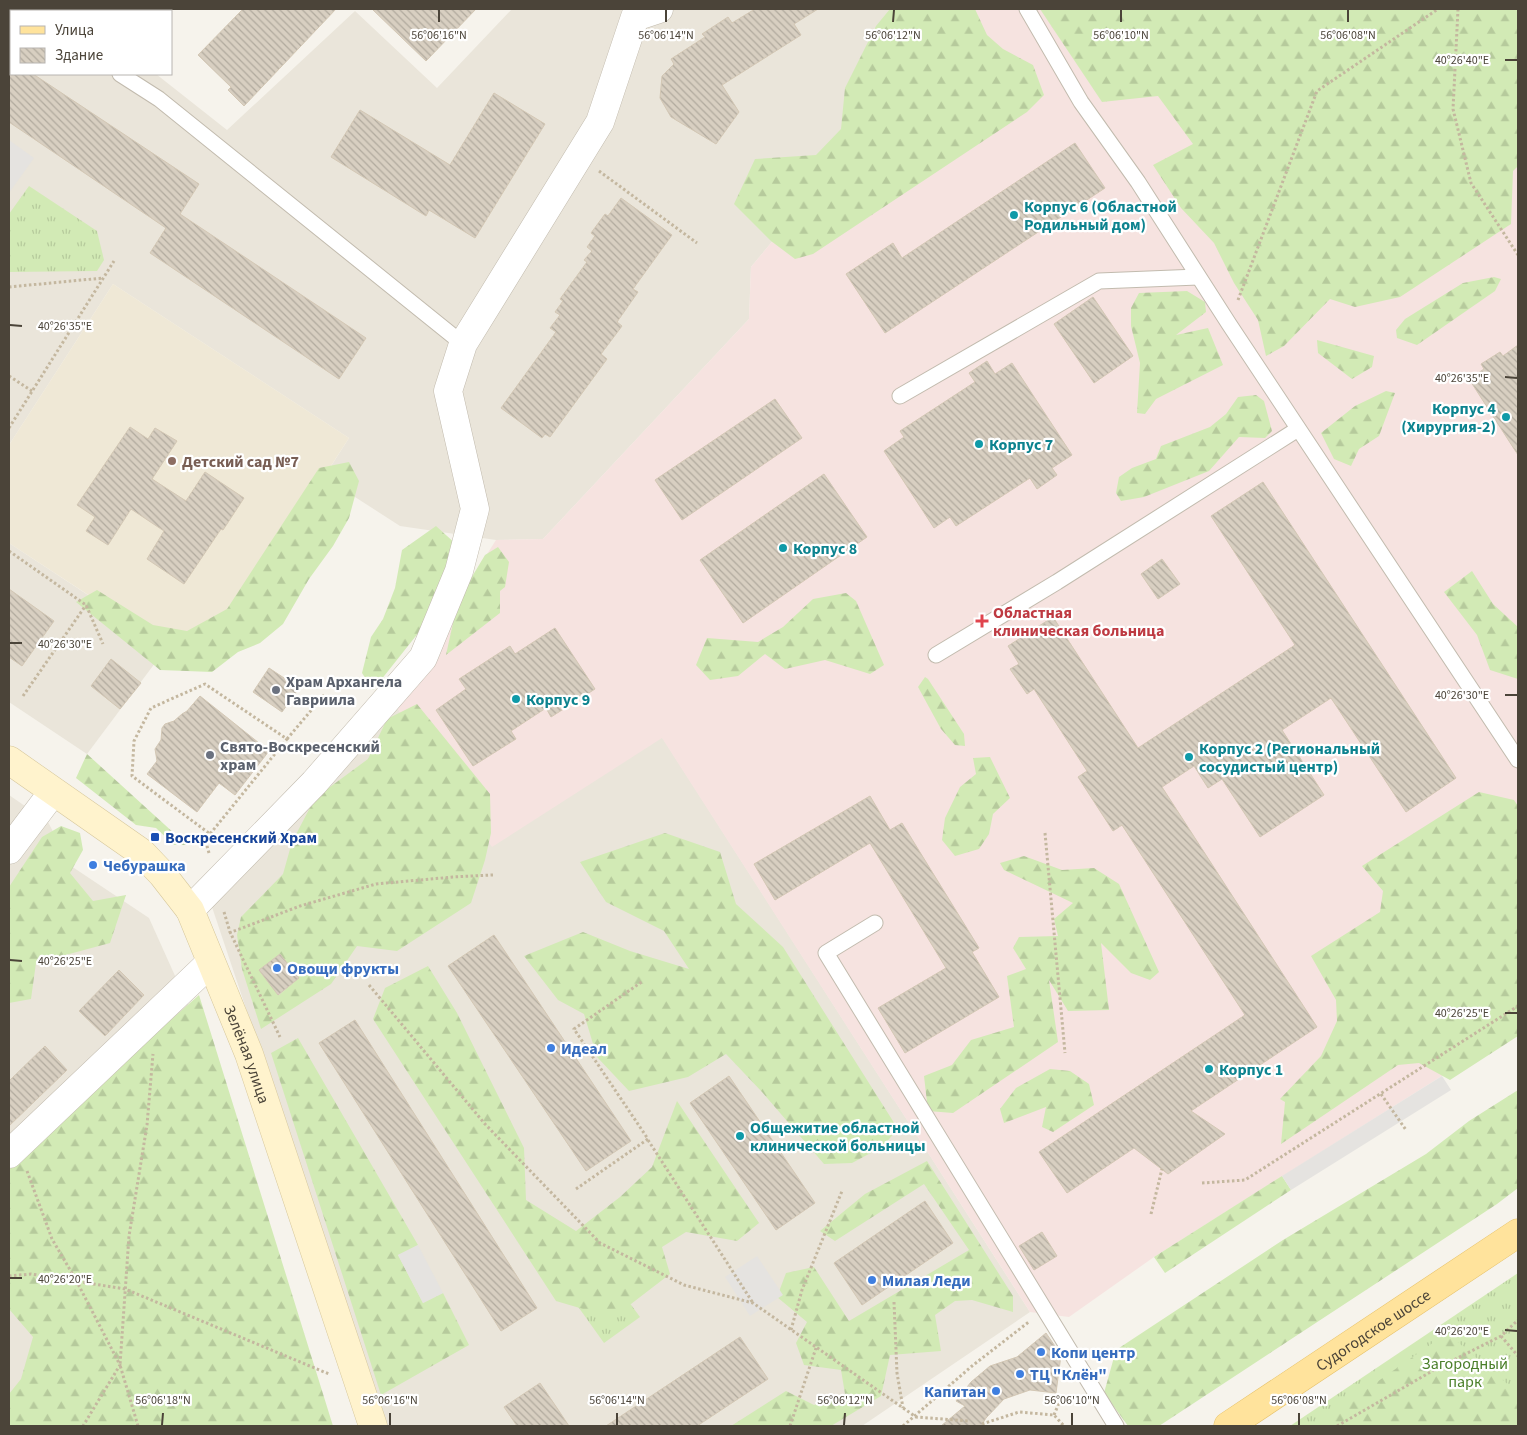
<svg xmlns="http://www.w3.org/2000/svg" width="1527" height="1435" font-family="'Source Sans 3',sans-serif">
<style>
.residential{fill:#eae5da}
.education{fill:#efe8d6}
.medical{fill:#f6e3e0}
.grass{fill:url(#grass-tufts)}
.forest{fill:url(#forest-firs);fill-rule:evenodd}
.parking{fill:#e5e3e0}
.building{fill:url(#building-back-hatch);stroke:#d3c7b4}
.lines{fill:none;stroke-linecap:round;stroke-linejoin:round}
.lane-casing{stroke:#c2bbae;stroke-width:17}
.street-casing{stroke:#c2bbae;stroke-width:29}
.secondary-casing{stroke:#d6c79b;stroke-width:29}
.primary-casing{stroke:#e6c16a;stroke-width:29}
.path{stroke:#c4b79f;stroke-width:3;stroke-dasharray:2.5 2.5;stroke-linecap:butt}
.lane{stroke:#fff;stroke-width:15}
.street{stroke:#fff;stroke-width:28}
.secondary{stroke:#fff3cd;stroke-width:28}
.primary{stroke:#ffe39c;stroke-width:28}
.ticks{fill:none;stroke:#4b4439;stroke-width:2}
.culture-dot{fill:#0f9aa8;stroke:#fff;stroke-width:2}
.education-dot{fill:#8d6e63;stroke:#fff;stroke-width:2}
.health-dot{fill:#e0444e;stroke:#fff;stroke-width:2}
.worship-dot{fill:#6b7280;stroke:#fff;stroke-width:2}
.transit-dot{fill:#1a4fb4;stroke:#fff;stroke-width:2}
.shop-dot{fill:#3f7fe0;stroke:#fff;stroke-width:2}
.labels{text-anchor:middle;stroke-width:4.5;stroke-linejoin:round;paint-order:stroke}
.culture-label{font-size:16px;font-weight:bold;fill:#0d838f;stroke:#fff;text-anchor:start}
.education-label{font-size:16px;font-weight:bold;fill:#785e54;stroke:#fff;text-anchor:start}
.health-label{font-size:16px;font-weight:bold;fill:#be3a42;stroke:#fff;text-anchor:start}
.worship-label{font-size:16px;font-weight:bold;fill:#5b616d;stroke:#fff;text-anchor:start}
.transit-label{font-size:16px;font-weight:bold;fill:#164399;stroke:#fff;text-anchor:start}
.shop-label{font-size:16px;font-weight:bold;fill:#366cbe;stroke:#fff;text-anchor:start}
.street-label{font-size:16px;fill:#4b4439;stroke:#fff}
.park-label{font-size:16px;fill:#4a7f2a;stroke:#fff}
.ticks-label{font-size:12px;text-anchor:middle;fill:#4b4439;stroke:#fff;stroke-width:4.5;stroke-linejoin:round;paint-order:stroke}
</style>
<defs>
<pattern id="grass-tufts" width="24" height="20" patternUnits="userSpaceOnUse" patternTransform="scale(1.25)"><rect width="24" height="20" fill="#d2eab5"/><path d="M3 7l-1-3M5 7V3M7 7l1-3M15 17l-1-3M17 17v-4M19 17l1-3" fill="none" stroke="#b6ca9c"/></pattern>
<pattern id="forest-firs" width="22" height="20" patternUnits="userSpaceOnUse" patternTransform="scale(1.25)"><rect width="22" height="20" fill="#d2eab5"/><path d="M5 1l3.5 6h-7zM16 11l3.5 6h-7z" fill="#b6ca9c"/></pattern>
<pattern id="building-back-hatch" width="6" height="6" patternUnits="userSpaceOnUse" patternTransform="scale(1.25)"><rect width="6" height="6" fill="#d8cfc1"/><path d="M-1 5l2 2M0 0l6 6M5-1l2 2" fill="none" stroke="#b1aa9e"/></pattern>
</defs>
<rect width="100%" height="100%" fill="#f6f3ec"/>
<g class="residential">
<polygon points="9,9 75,9 79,11 11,11 11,74 156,74 227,130 355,11 437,88 512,9 966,9 751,267 749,319 543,539 496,540 400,526 324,477 349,438 113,284 9,445"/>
<polygon points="9,543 167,647 87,754 9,702"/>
<polygon points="393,702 492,846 662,737 1030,1312 862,1426 386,1426 212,907"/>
<polygon points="9,795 48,822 71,866 149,918 194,1018 9,1198"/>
<polygon points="9,1263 90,1358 14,1426 9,1426"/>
</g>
<polygon class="education" points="113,284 349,438 200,668 9,543 9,445"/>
<polygon class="medical" points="966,9 1518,9 1518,1028 1154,1257 1069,1317 1030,1312 662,738 492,847 393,702 496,540 543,539 749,319 751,267"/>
<g class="grass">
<polygon points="29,186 97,231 104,260 97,271 9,272 9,214"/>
<polygon points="604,1268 640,1317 604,1343 569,1294"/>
<polygon points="1518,1273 1518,1426 1290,1426"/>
</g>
<g class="forest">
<polygon points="890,9 975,9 987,35 1003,49 1033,65 1044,95 1027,112 813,254 795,259 771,241 734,204 755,159 816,155 841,129 845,88 876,26"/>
<polygon points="1040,9 1518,9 1518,166 1513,171 1511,224 1400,297 1355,307 1330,299 1284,346 1266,356 1258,320 1234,283 1214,243 1181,208 1153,165 1193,144 1158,96 1102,102"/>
<polygon points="1494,277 1501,279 1495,291 1417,345 1397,338 1396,330 1405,319 1463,283"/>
<polygon points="1187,291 1205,302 1206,312 1176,335 1208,328 1223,365 1156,399 1145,414 1137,413 1140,363 1131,326 1131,308 1139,293"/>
<polygon points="1317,340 1374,356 1372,367 1352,379 1318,353"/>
<polygon points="1386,391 1395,393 1379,436 1359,449 1351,466 1334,459 1321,433 1355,406"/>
<polygon points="1256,395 1264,401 1272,431 1265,438 1239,437 1209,471 1144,497 1121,501 1116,493 1119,477 1132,468 1156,459 1161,446 1210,427 1226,414 1238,397"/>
<polygon points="349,462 359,481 349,518 333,546 309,579 283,624 260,643 238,652 212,672 160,670 76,602 97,590 153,625 187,631 227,609 319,468"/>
<polygon points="436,526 457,545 441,579 427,622 373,690 362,673 371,637 383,619 395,588 402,550"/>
<polygon points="498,547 509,562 505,587 500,591 500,613 446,655 458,600 485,555"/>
<polygon points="1472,571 1493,604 1518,627 1518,679 1490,670 1477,635 1444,592"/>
<polygon points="846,593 856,601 884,665 870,674 825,660 785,669 765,654 738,676 710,680 696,665 707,638 758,642 783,627 813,599"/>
<polygon points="925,677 928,679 964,734 965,746 955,745 941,729 918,687"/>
<path d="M417 704 490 794 491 833 485 860 471 903 397 951 357 946 331 984 261 1029 242 969 237 935 241 917 283 874 292 842 315 798 368 759 387 719ZM280 954 299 978 279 995 259 970Z"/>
<polygon points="87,754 187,845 174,845 156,828 136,825 76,778"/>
<polygon points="990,757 1010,798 993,814 989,834 979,849 955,856 942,840 945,818 960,787 976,774 973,758"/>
<polygon points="1479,792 1514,800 1518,806 1518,1036 1450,1080 1419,1063 1398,1065 1281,1144 1285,1102 1280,1099 1321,1056 1337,1021 1336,1000 1311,956 1380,912 1383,891 1362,866"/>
<polygon points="61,826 80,833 83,850 70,873 93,901 126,895 110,943 36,963 31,999 9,1003 9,887 42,837"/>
<polygon points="665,833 720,852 736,904 783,947 898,1129 882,1147 852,1163 824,1164 762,1092 726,1054 688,1077 629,1091 597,1057 584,1014 558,1000 524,956 583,932 630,951 689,969 664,931 606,902 580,862"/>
<polygon points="1024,856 1062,870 1094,868 1119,884 1159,972 1150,980 1131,973 1101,943 1109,1010 1068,1011 1049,980 1058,1042 953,1113 928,1111 924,1076 952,1065 971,1040 1014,1027 1007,976 1026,969 1013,948 1019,937 1058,936 1054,919 1073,903 1004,870 1000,863"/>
<polygon points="428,966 457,1013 524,1148 526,1200 576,1231 620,1197 652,1167 677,1101 759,1223 737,1241 686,1232 662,1247 670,1274 631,1304 600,1314 556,1301 373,1019 385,988"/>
<polygon points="199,995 333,1426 9,1426 9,1394 21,1379 33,1337 9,1309 9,1170 60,1118"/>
<polygon points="298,1038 418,1245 398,1255 423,1303 443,1293 469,1345 381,1395 271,1053"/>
<polygon points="1050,1069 1070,1071 1089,1084 1094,1105 1053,1132 1042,1127 1046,1107 1004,1123 1000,1109 1016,1088"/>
<polygon points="1518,1090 1518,1188 1497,1204 1159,1426 1128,1426 1104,1393 1116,1350 1283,1240 1426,1154 1469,1121"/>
<polygon points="927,1161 1013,1296 1013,1312 972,1300 955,1301 935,1315 941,1351 890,1355 881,1396 831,1426 731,1426 786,1391 814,1405 845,1394 841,1370 804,1365 796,1343 807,1322 777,1297 786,1273 814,1267 849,1321 969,1250 924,1184 835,1241 820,1231 865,1194"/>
<polygon points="1282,1176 1291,1190 1165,1273 1154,1257"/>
<polygon points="1447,1333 1518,1393 1518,1426 1314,1426"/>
</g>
<g class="parking">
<polygon points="9,140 34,158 9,193"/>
<polygon points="1442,1076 1451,1090 1291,1190 1282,1176"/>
<polygon points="418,1245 443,1293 423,1303 398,1255"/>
<polygon points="757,1256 783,1295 750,1316 725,1277"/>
</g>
<g class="building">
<polygon points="243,9 336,9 244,106 228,90 231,87 198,55"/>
<polygon points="372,9 476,9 426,61"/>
<polygon points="755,9 818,9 794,24 801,35 722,85 739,112 716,144 671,117 660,98 662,76 674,64 671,59 705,37 702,34 728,17 732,23"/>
<polygon points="9,74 33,74 199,184 180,214 366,338 339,379 150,253 166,228 9,122"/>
<polygon points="494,93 545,124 475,238 429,210 426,216 331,157 360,110 450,165"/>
<polygon points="1075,143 1105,188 885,333 846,274 893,243 902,258"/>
<polygon points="621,198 672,235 633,289 638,292 617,322 622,326 601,354 607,359 550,437 545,434 542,438 501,408 556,332 550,328 560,315 555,312 563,301 560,299 587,262 584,260 592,251 587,247 595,236 591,233 605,214 608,216"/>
<polygon points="1093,297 1133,356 1094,383 1054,324"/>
<polygon points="1518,345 1518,455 1469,379 1484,369 1481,364 1500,352 1503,356"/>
<polygon points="987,361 995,374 1012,363 1072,455 1052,468 1057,475 1037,489 1030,478 956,526 950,517 934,528 884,451 904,437 900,431 975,382 969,373"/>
<polygon points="775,399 802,438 682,520 655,480"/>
<polygon points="130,427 148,439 155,428 177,441 152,479 186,501 205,472 244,498 223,530 221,529 184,584 147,559 164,531 131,509 108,545 86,531 95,517 77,505"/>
<polygon points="824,474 867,537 743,623 700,560"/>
<polygon points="1263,482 1456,778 1406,812 1331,698 1282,730 1324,795 1260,837 1222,779 1208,788 1194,766 1162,787 1317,1027 1191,1111 1225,1134 1168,1174 1134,1148 1067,1193 1039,1152 1245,1015 1122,825 1113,831 1078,777 1087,771 1034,689 1027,694 1010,669 1019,664 1008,646 1053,617 1138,748 1295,645 1211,516"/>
<polygon points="1162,559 1180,584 1158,599 1141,574"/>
<polygon points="9,589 54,621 22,666 9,657"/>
<polygon points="555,628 595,689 551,717 546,708 511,731 516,739 473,766 436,710 466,689 459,679 510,646 515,654"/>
<polygon points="111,659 141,683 120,709 91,686"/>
<polygon points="269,668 299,688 282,712 253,692"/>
<polygon points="200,696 269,751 235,795 219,783 197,812 147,774 157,761 155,749 161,740 162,728 165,724 174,721 182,714 187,711"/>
<polygon points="870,796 890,830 902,823 979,948 972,952 999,997 905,1053 878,1008 946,968 870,843 775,900 754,864"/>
<polygon points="494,935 631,1141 586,1171 448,966"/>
<polygon points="280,954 299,978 278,995 259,970"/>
<polygon points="119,970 144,995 105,1036 79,1011"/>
<polygon points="355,1020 537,1308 501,1331 319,1043"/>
<polygon points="45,1046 67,1070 9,1126 9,1081"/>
<polygon points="729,1076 815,1203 776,1230 690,1103"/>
<polygon points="925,1201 953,1243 862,1305 834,1263"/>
<polygon points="1042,1232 1057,1256 1034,1270 1019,1246"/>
<polygon points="1046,1333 1061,1355 1056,1393 1030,1390 1004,1399 986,1418 981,1426 941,1426 965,1406 956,1401 971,1382 990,1366 1017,1357"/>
<polygon points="740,1337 768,1379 697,1426 606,1426"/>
<polygon points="540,1383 557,1408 569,1426 517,1426 504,1407"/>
</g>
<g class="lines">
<g class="lane-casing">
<g id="lane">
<polyline points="19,9 24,11"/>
<polyline points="1027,9 1081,102 1138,182 1229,324 1518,760"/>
<polyline points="120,74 159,99 463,344"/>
<polyline points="900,396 1099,281 1198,277"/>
<polyline points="936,655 1057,582 1298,429"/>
<polyline points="875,923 826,953 1116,1426"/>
</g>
</g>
<g class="street-casing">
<g id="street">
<polyline points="9,850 53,792"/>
<polyline points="190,910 314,783 423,658 459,571 475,509 448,391 463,344 600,122 635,17 659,9"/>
<polyline points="9,1154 210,963"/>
</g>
</g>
<g class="secondary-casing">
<g id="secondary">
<path id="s1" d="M9 760 142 853 162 874 190 910 249 1054 373 1426"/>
</g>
</g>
<g class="primary-casing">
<g id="primary">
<path id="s2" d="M1228 1426 1518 1233"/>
</g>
</g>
<g class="path">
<polyline points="1458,9 1453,109 1471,183 1518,255"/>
<polyline points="9,42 11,38"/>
<polyline points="599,171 697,243"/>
<polyline points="9,287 103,278"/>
<polyline points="1238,300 1317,91 1438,9"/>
<polyline points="9,376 32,391"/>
<polyline points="9,428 114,261"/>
<polyline points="9,551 86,605 103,644"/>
<polyline points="23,696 86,605"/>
<polyline points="287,739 325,694"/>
<polyline points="1045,833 1065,1053"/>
<polyline points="209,853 207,846 210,834 287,739 205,684 151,708 134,741 132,776 210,834"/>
<polyline points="224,912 230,932 280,1037"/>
<polyline points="229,933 300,906 376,884 453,877 493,875"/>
<polyline points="369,985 485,1124 600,1243 684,1285 753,1303 916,1417 969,1421"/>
<polyline points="1381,1094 1406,1130"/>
<polyline points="648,1140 753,1303"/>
<polyline points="27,1171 52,1239 76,1280 120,1365 83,1426"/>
<polyline points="1202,1183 1245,1180 1518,1006"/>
<polyline points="576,1189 648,1139 574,1029 643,981"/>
<polyline points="1151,1214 1162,1169"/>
<polyline points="9,1276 31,1274 125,1289 329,1374"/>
<polyline points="894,1302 897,1373 903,1408"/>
<polyline points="791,1330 802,1290 842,1191"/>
<polyline points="1501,1336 1518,1356"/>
<polyline points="1054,1415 1061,1398"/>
<polyline points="982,1424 1019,1412 1054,1415 1064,1426"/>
<polyline points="138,1426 120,1365 129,1236 147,1125 153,1054"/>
<polyline points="790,1426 816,1348"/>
<polyline points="903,1426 972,1366 1030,1321"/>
<polyline points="1337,1426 1434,1370 1501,1336 1518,1320"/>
</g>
<use href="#lane" class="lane"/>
<use href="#street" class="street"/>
<use href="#secondary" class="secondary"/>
<use href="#primary" class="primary"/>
</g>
<path class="ticks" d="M439 22V10M666 22V10M893 22 894 10M1121 22V10M1348 22V10M1505 60H1517M10 325 22 326M1505 377 1517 378M10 643H22M1505 695H1517M10 960 22 961M1505 1013H1517M10 1278H22M1505 1330 1517 1331M162 1425 163 1413M390 1425V1413M617 1425V1413M844 1425 845 1413M1072 1425V1413M1299 1425V1413"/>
<g class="culture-dot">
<circle cx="1014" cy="215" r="5"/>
<circle cx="1506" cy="417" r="5"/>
<circle cx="979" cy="444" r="5"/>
<circle cx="783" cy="548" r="5"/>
<circle cx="516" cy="699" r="5"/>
<circle cx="1189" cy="757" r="5"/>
<circle cx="1209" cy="1069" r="5"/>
<circle cx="740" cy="1136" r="5"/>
</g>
<circle class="education-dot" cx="172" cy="461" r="5"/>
<path class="health-dot" d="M979.5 613.5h5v5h5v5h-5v5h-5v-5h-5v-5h5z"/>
<g class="worship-dot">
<circle cx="276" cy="690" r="5"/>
<circle cx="210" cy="755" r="5"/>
</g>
<rect class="transit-dot" x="150" y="832" width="10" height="10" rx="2.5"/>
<g class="shop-dot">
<circle cx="93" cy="865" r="5"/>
<circle cx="277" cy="968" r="5"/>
<circle cx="551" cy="1048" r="5"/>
<circle cx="872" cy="1280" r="5"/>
<circle cx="1041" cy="1352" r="5"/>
<circle cx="1020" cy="1374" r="5"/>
<circle cx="996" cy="1391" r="5"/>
</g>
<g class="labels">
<g class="culture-label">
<text x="1024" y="212">Корпус 6 (Областной<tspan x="1024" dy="18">Родильный дом)</tspan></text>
<text x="1496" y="414" text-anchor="end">Корпус 4<tspan x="1496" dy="18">(Хирургия-2)</tspan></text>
<text x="989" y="450">Корпус 7</text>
<text x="793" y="554">Корпус 8</text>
<text x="526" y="705">Корпус 9</text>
<text x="1199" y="754">Корпус 2 (Региональный<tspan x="1199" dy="18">сосудистый центр)</tspan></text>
<text x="1219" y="1075">Корпус 1</text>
<text x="750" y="1133">Общежитие областной<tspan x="750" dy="18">клинической больницы</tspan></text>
</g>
<g class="education-label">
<text x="182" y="467">Детский сад №7</text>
</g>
<g class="health-label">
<text x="993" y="618">Областная<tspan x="993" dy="18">клиническая больница</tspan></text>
</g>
<g class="worship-label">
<text x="286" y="687">Храм Архангела<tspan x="286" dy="18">Гавриила</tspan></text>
<text x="220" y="752">Свято-Воскресенский<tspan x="220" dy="18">храм</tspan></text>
</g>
<g class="transit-label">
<text x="165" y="843">Воскресенский Храм</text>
</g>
<g class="shop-label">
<text x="103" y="871">Чебурашка</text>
<text x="287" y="974">Овощи фрукты</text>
<text x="561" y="1054">Идеал</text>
<text x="882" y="1286">Милая Леди</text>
<text x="1051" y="1358">Копи центр</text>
<text x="1030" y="1380">ТЦ "Клён"</text>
<text x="986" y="1397" text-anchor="end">Капитан</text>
</g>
<g class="street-label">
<text dy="6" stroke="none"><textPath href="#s1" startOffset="392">Зелёная улица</textPath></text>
<text dy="6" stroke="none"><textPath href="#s2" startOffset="174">Судогодское шоссе</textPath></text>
</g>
<g class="park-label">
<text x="1465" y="1369">Загородный<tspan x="1465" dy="18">парк</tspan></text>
</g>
</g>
<g class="ticks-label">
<text x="439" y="39">56°06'16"N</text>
<text x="666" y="39">56°06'14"N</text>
<text x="893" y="39">56°06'12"N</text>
<text x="1121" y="39">56°06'10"N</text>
<text x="1348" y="39">56°06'08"N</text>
<text x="1462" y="64">40°26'40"E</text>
<text x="65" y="330">40°26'35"E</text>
<text x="1462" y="382">40°26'35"E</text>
<text x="65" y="648">40°26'30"E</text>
<text x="1462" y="699">40°26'30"E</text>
<text x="65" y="965">40°26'25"E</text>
<text x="1462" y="1017">40°26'25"E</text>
<text x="65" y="1283">40°26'20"E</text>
<text x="1462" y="1335">40°26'20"E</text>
<text x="163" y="1404">56°06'18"N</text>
<text x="390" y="1404">56°06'16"N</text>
<text x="617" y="1404">56°06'14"N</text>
<text x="845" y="1404">56°06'12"N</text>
<text x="1072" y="1404">56°06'10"N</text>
<text x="1299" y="1404">56°06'08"N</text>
</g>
<rect width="1527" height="1435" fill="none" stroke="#4b4439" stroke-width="20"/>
<rect x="10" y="10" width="162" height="65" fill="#ffffff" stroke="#b7b4b0"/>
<rect x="20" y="26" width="25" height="8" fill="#ffe39c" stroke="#b7b4b0"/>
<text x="55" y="35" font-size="15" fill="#4b4439">Улица</text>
<rect x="20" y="48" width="25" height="15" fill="url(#building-back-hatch)" stroke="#b7b4b0"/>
<text x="55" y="60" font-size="15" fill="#4b4439">Здание</text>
</svg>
